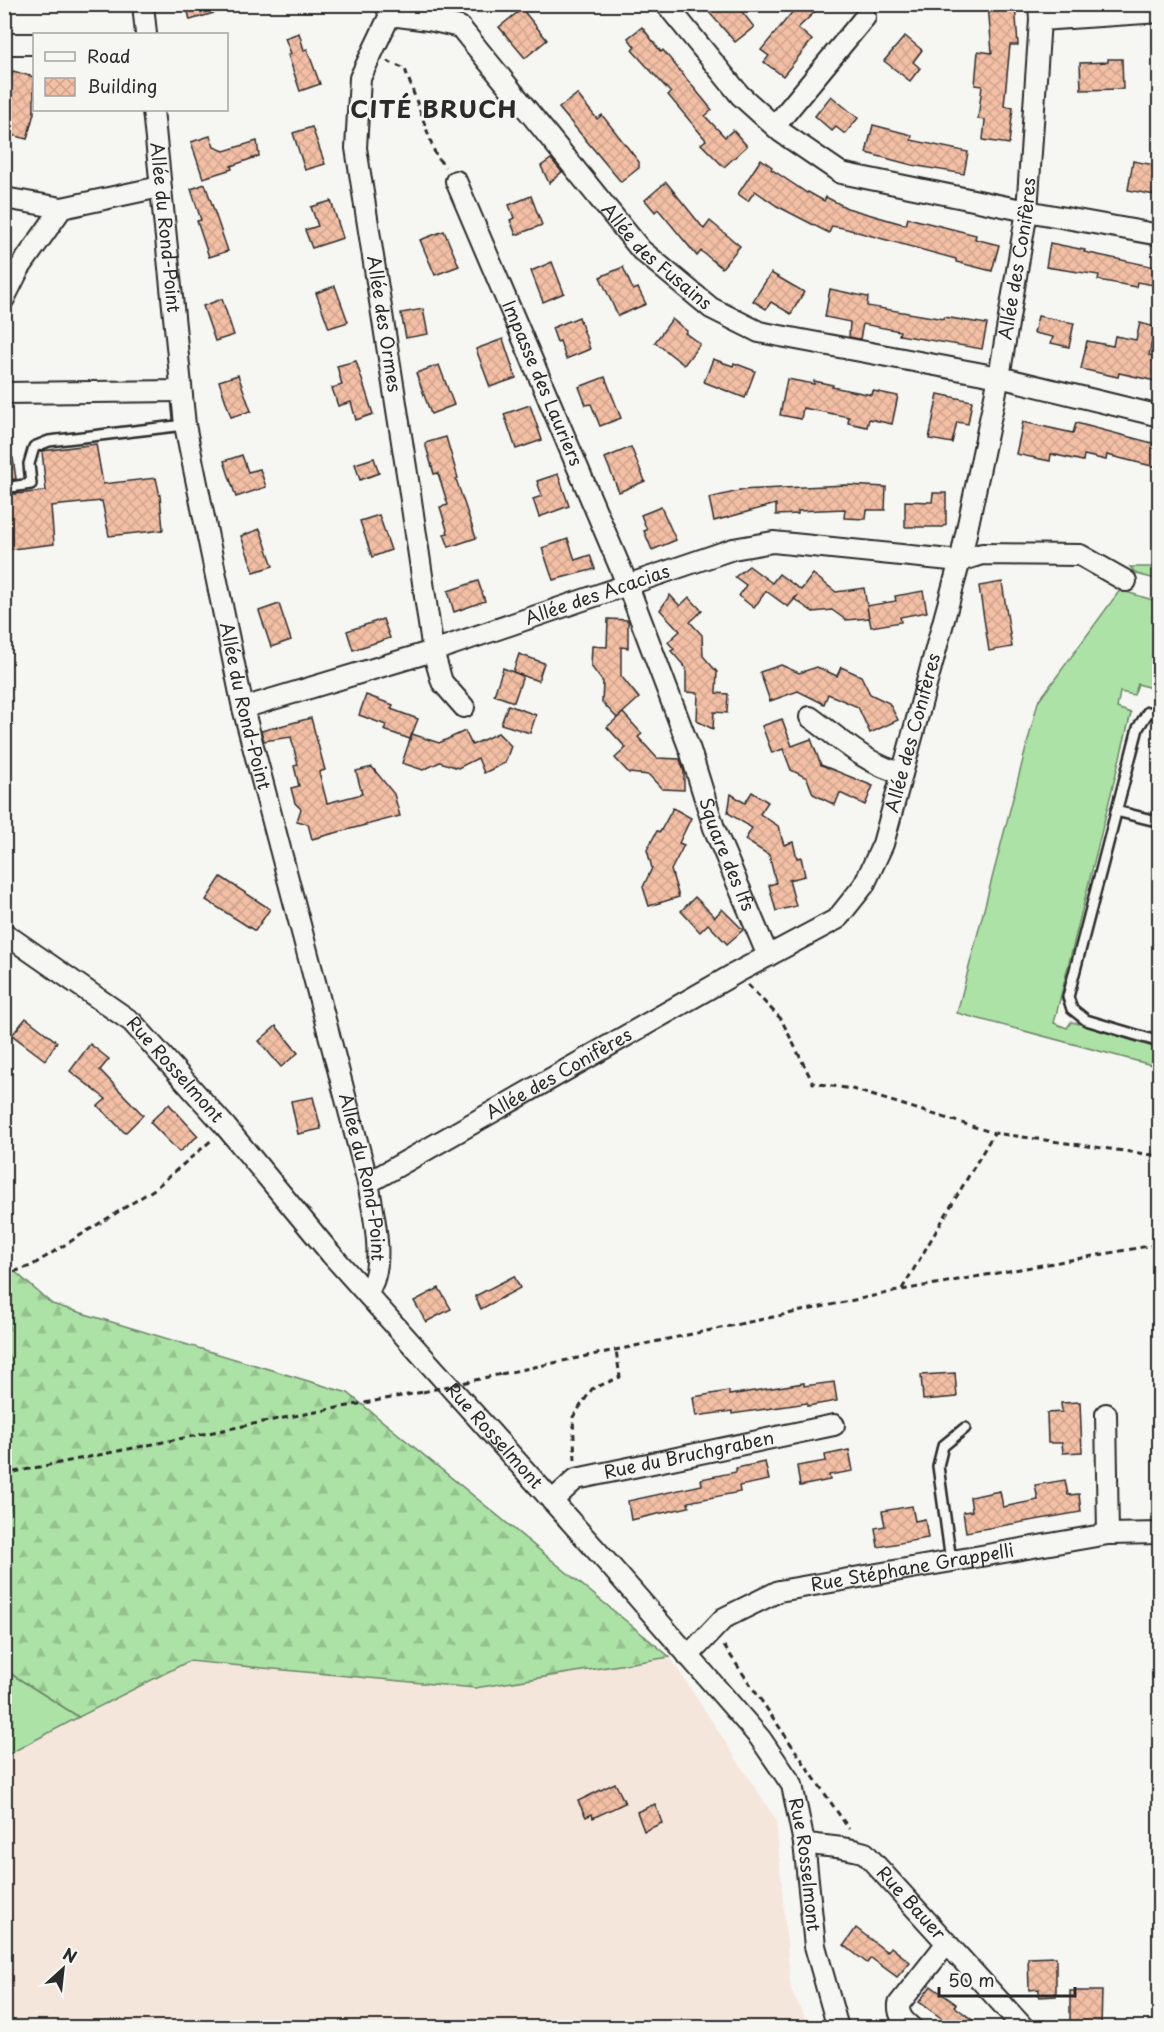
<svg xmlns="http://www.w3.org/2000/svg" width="1164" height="2032" font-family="'Playpen Sans',sans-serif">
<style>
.built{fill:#f5e6db}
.grass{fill:#ace2a5;stroke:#6c8668;stroke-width:1.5}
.forest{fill:url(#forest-firs);stroke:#6c8668;stroke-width:1.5}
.building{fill:url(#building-cross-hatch);stroke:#2b2b2b;stroke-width:1.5}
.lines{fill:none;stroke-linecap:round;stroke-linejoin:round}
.service-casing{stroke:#2b2b2b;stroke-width:14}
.minor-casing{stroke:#2b2b2b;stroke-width:24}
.path{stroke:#2b2b2b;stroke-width:3;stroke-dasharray:6 4.5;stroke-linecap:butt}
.service{stroke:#f6f6f2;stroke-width:9}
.minor{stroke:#f6f6f2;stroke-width:20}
.path-bridge{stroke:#2b2b2b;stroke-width:3;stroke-dasharray:6 4.5;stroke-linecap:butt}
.labels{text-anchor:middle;stroke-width:5;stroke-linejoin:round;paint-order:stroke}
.street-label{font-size:18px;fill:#2b2b2b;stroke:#f6f6f2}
.district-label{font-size:24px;font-weight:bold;letter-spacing:1.5px;fill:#2b2b2b;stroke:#f6f6f2}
</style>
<defs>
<pattern id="forest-firs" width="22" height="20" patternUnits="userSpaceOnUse" patternTransform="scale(1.5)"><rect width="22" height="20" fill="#ace2a5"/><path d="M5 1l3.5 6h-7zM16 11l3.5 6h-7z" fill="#94c28e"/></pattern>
<pattern id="building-cross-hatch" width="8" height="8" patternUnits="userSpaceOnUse" patternTransform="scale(1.5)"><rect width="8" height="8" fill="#f3bfa5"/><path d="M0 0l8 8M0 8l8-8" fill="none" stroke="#d0a48e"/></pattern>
</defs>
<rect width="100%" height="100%" fill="#f6f6f2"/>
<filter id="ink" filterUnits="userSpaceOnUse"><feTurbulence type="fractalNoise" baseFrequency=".0167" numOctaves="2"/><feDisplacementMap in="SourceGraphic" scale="12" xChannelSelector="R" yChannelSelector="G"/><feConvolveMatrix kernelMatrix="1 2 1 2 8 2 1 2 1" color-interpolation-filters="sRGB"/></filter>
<g filter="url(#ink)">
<polygon class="built" points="670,1657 776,1820 791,1991 810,2027 5,2028 5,1756 189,1661 475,1688"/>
<g class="grass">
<polygon points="1130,567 1159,567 1159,580 1137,574"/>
<polygon points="1120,590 1159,602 1159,702 1152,700 1154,689 1138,684 1134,695 1120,692 1117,708 1131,713 1054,1023 1067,1028 1071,1022 1080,1024 1159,1049 1159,1067 957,1013 1038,702"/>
<polygon points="5,1670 79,1717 5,1756"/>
</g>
<polygon class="forest" points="5,1263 52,1304 348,1393 670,1657 475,1688 189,1661 79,1717 5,1670"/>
<g class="building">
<polygon points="186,4 230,4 231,8 190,20"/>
<polygon points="716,4 736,4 754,27 735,42 708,11"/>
<polygon points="799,4 823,4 798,28 812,40 783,76 764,62 769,56 761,50"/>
<polygon points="988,4 1015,4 1018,45 1010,45 1004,106 1013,107 1009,144 983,140 985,120 978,119 982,86 975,85 978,51 992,53"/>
<polygon points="522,9 547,40 525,58 499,27"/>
<polygon points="642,27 661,52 663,50 712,110 705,116 725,137 733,130 747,146 724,167 701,144 706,140 668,95 671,93 632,50 635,47 628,38"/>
<polygon points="299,33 304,50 307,49 320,84 300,91 288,55 291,54 285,38"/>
<polygon points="905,36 922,50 913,62 920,68 910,81 884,61"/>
<polygon points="1108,59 1122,59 1123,89 1081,90 1080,63 1108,62"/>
<polygon points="13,71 34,77 34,113 27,139 4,133 4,102"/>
<polygon points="577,94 597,119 602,115 639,162 639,168 621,182 559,108"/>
<polygon points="831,96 858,118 845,134 836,127 832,131 815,116"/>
<polygon points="873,125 912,135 911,140 968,152 964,174 912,165 866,153"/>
<polygon points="312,127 325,164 305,170 293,133"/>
<polygon points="210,136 214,147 224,151 257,141 259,156 231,166 232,169 203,178 191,142"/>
<polygon points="551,159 562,172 549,183 541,166"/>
<polygon points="761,159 772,167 771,169 807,193 808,192 824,201 826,197 847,208 906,225 908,218 976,235 975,239 999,245 992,271 956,262 956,259 843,228 832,226 829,233 777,206 755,191 748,201 738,194"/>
<polygon points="1133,161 1160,166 1160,196 1128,190"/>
<polygon points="666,182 704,229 710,221 740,246 722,268 701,251 697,256 658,209 655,212 645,200"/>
<polygon points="205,184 228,251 209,257 197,221 201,220 191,189"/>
<polygon points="531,196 542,225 516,235 510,220 514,218 509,205"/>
<polygon points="331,201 343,238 312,248 305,230 318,226 311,207"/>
<polygon points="444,231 459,266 435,275 420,240"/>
<polygon points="1050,243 1085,250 1084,252 1160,268 1160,286 1137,282 1136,287 1098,280 1099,275 1046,267"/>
<polygon points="552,262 564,293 543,302 531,271"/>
<polygon points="623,267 633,290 638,288 646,304 618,316 600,277"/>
<polygon points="771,273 804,292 791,314 771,302 766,309 753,301"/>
<polygon points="335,286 348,322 329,328 316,293"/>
<polygon points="830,289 868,297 867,306 944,319 944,317 987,324 982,349 899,335 900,331 863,324 860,339 849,337 850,322 825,317"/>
<polygon points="222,299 234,335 215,341 203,306"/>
<polygon points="423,309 428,334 406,338 401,313"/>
<polygon points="1038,316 1074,323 1069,347 1051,343 1053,337 1034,333"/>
<polygon points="579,317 590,349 566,359 560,341 557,342 552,328"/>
<polygon points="672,319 687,331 685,333 700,344 684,365 655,342"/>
<polygon points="1140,323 1155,327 1149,355 1160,358 1160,382 1119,373 1118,377 1081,369 1087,341 1113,346 1115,336 1136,340"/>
<polygon points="503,339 516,378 490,387 476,349"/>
<polygon points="713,359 733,366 734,363 755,371 745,398 704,382"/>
<polygon points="356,361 373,414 356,420 351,402 338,406 332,388 342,385 337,366"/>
<polygon points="439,365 454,405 431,414 416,373"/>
<polygon points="238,375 251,411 231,417 219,381"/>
<polygon points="605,377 621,418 600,426 591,404 586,405 579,387"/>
<polygon points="787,379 814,384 814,381 833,385 832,387 872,395 873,391 898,396 892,424 869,419 867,427 848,423 849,417 803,408 801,419 780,415"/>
<polygon points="938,394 972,401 968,424 957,422 952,443 929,439"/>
<polygon points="530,405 542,440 516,449 504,414"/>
<polygon points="1023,422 1073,433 1076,423 1160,445 1160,468 1107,455 1106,460 1084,455 1083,461 1051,454 1050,461 1016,454"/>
<polygon points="446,437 458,478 456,479 476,538 449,547 444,534 448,533 440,507 448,505 438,473 434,474 425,443"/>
<polygon points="96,444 103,484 156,478 160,496 163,530 109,536 102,501 51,506 54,544 4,550 4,495 46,491 42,451"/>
<polygon points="631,447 645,481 619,492 605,458"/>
<polygon points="242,455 248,472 260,469 266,487 236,497 224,461"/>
<polygon points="4,458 13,458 16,479 4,481"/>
<polygon points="374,458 379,473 360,480 355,464"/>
<polygon points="558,474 569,506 539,517 533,499 542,496 537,481"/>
<polygon points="846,485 886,487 885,510 867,510 866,519 844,518 845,509 798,511 798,514 776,515 776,504 714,521 709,498 739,491 739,490"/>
<polygon points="933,493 946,493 946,524 942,527 905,527 905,501 932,502"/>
<polygon points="661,507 676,540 652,550 644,531 647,530 641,515"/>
<polygon points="379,515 391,550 372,557 360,521"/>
<polygon points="260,529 273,566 254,572 241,536"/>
<polygon points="568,539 575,560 590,555 595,569 553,580 542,548"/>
<polygon points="749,566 772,583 779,574 801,590 813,574 836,592 864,588 867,606 896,601 895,596 923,591 927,612 900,617 901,622 871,627 867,607 869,618 846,620 832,610 813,612 794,599 798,595 788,607 766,591 754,608 739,596 746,585 735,577"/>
<polygon points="478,581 485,601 454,612 448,591"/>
<polygon points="1002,582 1012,647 989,651 979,586"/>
<polygon points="670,595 680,606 689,597 702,611 690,622 702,635 703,656 717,672 716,693 728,694 727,713 714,712 713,729 697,721 698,693 686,692 686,668 671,651 674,649 668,642 680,631 660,610"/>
<polygon points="279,604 291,640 271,647 259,611"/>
<polygon points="383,619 390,638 353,650 347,631"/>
<polygon points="608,619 628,620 628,648 621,647 621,676 639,698 617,718 602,702 603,682 591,666 592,646 607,647"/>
<polygon points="519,654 544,663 538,681 513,672"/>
<polygon points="781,665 799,673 817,667 837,676 841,667 861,676 870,694 889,703 898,720 870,733 858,707 828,694 824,704 798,691 770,701 760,672"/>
<polygon points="503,668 523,676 514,702 494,695"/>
<polygon points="366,695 393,705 391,709 418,719 410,739 384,730 386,725 359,715"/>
<polygon points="508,705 536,715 530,733 501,724"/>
<polygon points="623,713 642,734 638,737 657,758 680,759 684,772 684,790 662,789 649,775 629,773 615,758 626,748 607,727"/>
<polygon points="311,718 325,770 319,772 327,803 362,794 356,771 372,767 394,794 400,816 312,839 308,824 297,821 301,809 295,803 291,788 299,786 294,766 298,765 291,737 264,741 261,731"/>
<polygon points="782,719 792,746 811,739 821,765 873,786 865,805 840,793 835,805 813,794 807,778 791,770 783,749 772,753 762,726"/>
<polygon points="465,731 472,745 498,733 511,746 505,763 484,773 478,758 458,768 440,762 423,770 402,763 412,734 439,743"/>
<polygon points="752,792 768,802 760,814 778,826 784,845 793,842 797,858 801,857 805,876 789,880 796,906 776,911 769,885 776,883 769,855 745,840 752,828 728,813 731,794 745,803"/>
<polygon points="673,808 691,818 679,843 684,845 671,870 679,897 649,906 643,887 652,868 647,850 657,831 660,832"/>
<polygon points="221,877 270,909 255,931 206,900"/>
<polygon points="695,897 715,917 722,909 743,930 727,944 708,924 700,932 681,911"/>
<polygon points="26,1018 57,1042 45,1060 12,1035"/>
<polygon points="276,1026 298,1053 281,1067 259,1041"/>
<polygon points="90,1044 109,1059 100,1070 143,1115 125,1133 98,1106 106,1099 70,1071"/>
<polygon points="313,1097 321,1129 298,1134 291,1101"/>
<polygon points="169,1104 198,1136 179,1152 150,1122"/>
<polygon points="514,1276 520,1288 481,1309 475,1296"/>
<polygon points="439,1288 451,1309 426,1322 414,1301"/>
<polygon points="955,1373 957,1397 923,1400 921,1375"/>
<polygon points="834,1382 837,1401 807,1406 807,1403 732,1414 732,1411 696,1416 693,1397 729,1391 729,1395 804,1383 804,1386"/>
<polygon points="1080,1402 1082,1452 1063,1453 1062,1443 1048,1443 1047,1413 1062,1412 1061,1403"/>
<polygon points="849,1450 853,1471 829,1475 830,1480 800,1486 797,1466 826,1461 825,1455"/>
<polygon points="765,1462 769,1480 739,1486 740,1492 688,1502 689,1507 631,1520 628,1501 702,1485 701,1479 736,1472 736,1468"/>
<polygon points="1065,1480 1068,1495 1079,1494 1081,1512 966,1532 963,1512 972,1511 970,1497 1000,1491 1003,1507 1038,1500 1035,1485"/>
<polygon points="912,1506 915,1521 925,1519 928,1538 878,1547 875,1528 885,1526 882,1511"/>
<polygon points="615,1783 625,1803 593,1818 592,1814 586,1817 578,1801"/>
<polygon points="655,1804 662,1823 644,1831 637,1812"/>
<polygon points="856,1928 887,1952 891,1947 910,1962 897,1977 871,1958 867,1963 844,1945"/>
<polygon points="1056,1957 1056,1996 1039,1997 1039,1989 1029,1990 1028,1958"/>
<polygon points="931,1986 956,2004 954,2006 983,2028 950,2028 942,2022 944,2020 919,2002"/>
<polygon points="1070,1991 1102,1991 1101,2026 1070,2025"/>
</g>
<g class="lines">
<g class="service-casing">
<g id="service">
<polyline points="4,488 31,484 29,464 34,447 49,441 185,425"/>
<polyline points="1160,713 1148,712 1138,728 1068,997 1072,1009 1086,1020 1160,1042"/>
<polyline points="1116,811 1160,822"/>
<polyline points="951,1561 938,1466 943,1446 965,1428"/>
</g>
</g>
<g class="minor-casing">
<g id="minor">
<polyline points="143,4 146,34"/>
<path id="s1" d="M385 4 390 15 360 78 356 148 408 480 433 651 442 682 464 707"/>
<polyline points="666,4 740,95 781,132 841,173 1027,211 1160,235"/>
<path id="s2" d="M390 15 429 20 460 27 641 250 711 308 759 332 999 377 1160 416"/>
<polyline points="1040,20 1160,12"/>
<polyline points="4,44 34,44"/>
<path id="s3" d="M153 110 185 425 243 708 368 1183C373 1211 387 1269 367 1292"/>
<polyline points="775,126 865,17"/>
<path id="s4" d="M456 181 628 586 690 750 714 828 768 956"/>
<polyline points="4,198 62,208"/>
<polyline points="4,299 19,269 62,208 160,187"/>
<polyline points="4,393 181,391"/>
<path id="s5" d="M243 708 433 651 733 549 773 542 960 561 982 554 1080 555 1126 581"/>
<path d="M810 717C838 737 868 766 902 773"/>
<path id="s6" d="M4 933 132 1022 226 1127 331 1254 614 1570 760 1738 792 1785 804 1843 815 1946 838 2028"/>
<path id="s7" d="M368 1183 736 973 837 919 864 885 883 844 962 553 999 377 1027 211 1040 20 1039 4"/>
<polyline points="1106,1414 1108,1534"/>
<path id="s8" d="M552 1501 576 1479 834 1425"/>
<path id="s9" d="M688 1656 724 1618 779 1591 1108 1534 1160 1533"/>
<path id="s10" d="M804 1843C825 1847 845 1846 865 1853L1024 2028"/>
<path d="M912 2028C904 2021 898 2016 899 2004L947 1943"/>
</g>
</g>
<g class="path">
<polyline points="387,61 405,69 436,156 445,167"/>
<polyline points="748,985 781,1019 813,1083 852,1089 994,1133 1160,1156"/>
<polyline points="4,1275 31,1266 153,1190 213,1139"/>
<polyline points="902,1289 994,1133"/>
<polyline points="501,1374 902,1290 1160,1244"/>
<polyline points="575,1460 573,1417 592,1389 620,1377 616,1350"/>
<polyline points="4,1474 273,1420 423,1392"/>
<polyline points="724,1646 849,1829"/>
</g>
<use href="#service" class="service"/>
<use href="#minor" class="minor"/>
<polyline class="path-bridge" points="423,1392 501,1374"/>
</g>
</g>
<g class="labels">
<g class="street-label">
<text dy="6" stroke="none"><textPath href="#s3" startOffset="118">Allée du Rond-Point</textPath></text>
<text dy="6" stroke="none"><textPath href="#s2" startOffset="374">Allée des Fusains</textPath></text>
<text dy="6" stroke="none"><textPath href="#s7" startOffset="1228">Allée des Conifères</textPath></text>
<text dy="6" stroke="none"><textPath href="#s1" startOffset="330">Allée des Ormes</textPath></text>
<text dy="6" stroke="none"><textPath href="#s4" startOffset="220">Impasse des Lauriers</textPath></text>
<text dy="6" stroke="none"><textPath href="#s5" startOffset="372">Allée des Acacias</textPath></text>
<text dy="6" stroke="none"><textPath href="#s3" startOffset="604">Allée du Rond-Point</textPath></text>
<text dy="6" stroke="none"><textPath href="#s7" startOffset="742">Allée des Conifères</textPath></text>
<text dy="6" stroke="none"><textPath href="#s4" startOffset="726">Square des Ifs</textPath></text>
<text dy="6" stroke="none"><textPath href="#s6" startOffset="220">Rue Rosselmont</textPath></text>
<text dy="6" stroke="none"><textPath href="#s7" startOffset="220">Allée des Conifères</textPath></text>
<text dy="6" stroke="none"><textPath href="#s3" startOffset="1090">Allée du Rond-Point</textPath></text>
<text dy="6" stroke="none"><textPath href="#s6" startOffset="706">Rue Rosselmont</textPath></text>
<text dy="6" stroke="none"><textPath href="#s8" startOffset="148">Rue du Bruchgraben</textPath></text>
<text dy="6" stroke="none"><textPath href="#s9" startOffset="249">Rue Stéphane Grappelli</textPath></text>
<text dy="6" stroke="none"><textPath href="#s6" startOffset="1246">Rue Rosselmont</textPath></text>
<text dy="6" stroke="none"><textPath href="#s10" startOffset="130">Rue Bauer</textPath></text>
</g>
<g class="district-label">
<text x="434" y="118">CITÉ BRUCH</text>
</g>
</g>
<rect width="1164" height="2032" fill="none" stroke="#f6f6f2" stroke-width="24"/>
<rect x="12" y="12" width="1140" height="2008" fill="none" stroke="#2b2b2b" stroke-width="2" filter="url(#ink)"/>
<rect x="33" y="33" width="195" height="78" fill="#f6f6f2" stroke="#a5a5a2" stroke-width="1.5"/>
<rect x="45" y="52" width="30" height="9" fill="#f6f6f2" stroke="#a5a5a2" stroke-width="1.5"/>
<text x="87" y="63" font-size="18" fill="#2b2b2b">Road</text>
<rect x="45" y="78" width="30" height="18" fill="url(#building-cross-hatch)" stroke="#a5a5a2" stroke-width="1.5"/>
<text x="87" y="93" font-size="18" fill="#2b2b2b">Building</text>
<g transform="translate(63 1969) rotate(27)" stroke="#f6f6f2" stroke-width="4.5" paint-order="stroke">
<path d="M0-4.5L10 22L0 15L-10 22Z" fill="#2b2b2b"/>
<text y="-9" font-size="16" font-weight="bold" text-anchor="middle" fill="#2b2b2b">N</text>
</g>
<path d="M939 1987v9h136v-9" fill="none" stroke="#2b2b2b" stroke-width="3"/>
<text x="948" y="1987" font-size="18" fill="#2b2b2b" stroke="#f6f6f2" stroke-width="4.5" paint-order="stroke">50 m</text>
</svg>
